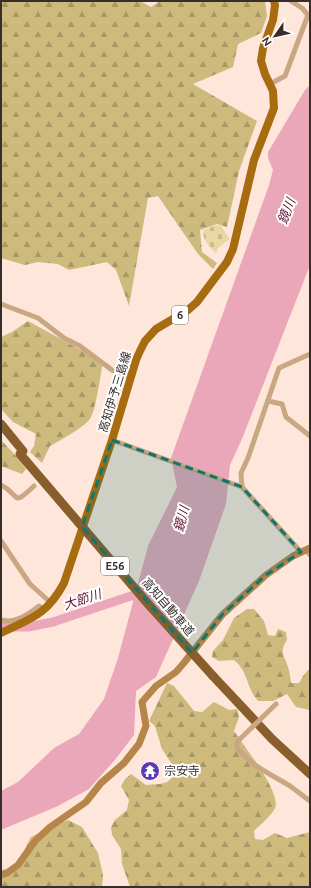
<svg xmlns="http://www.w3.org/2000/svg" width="311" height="888" font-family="Ubuntu,'Noto Sans JP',sans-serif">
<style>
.forest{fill:url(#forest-firs)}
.cemetery{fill:url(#cemetery-stones)}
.water{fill:#eaa7ba}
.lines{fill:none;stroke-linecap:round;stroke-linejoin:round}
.river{stroke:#eaa7ba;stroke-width:9}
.minor{stroke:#c9a782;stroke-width:5}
.secondary{stroke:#b6854a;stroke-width:7}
.primary{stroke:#a86c10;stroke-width:8}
.motorway{stroke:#885f2c;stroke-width:9}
.minor-bridge{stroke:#c9a782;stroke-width:5}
.motorway-bridge{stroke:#885f2c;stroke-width:9}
.marked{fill:#0f766e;fill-opacity:0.2;stroke:#0f766e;stroke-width:3;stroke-dasharray:8 5;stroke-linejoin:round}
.labels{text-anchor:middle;stroke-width:4;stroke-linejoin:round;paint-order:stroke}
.shield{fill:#fff;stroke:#736d6a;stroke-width:1}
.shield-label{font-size:11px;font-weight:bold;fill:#372e2a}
.street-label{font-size:12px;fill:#372e2a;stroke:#fff}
.poi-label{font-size:12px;fill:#372e2a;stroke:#fff;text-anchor:start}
.water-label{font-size:13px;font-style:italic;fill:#621535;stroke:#fff}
</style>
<defs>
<pattern id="forest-firs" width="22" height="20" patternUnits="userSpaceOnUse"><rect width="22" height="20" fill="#cdba7c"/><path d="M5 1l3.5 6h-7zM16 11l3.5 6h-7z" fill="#a79866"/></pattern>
<pattern id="cemetery-stones" width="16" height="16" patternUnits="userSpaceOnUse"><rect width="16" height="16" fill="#e9d8a2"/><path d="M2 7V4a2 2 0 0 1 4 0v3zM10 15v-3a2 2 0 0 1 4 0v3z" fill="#c8ba8c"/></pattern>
</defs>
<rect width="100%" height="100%" fill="#fee6db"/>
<g class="forest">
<polygon points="1,1 140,1 151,7 160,1 265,1 267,16 261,33 238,44 233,67 193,84 257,121 239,171 227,227 217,224 200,230 202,252 217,263 213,269 198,254 158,196 148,198 129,306 116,270 107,262 69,270 58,264 38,262 25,265 1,258"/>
<path d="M28 321 103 362C100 377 97 404 91 417 87 426 59 441 50 446L42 463 30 452 34 446 36 434 13 422 1 409V337L12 332Z"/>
<polygon points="1,440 17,457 26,469 22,474 1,466"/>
<path d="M247 609H254L264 621 268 635 275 636 278 629 286 632 287 640C279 652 284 655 288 667 290 672 290 678 291 683H299L303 676 310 668V710L296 707 287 694 273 701H258C247 689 248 671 234 660L219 661 212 657 213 651 223 640 234 618Z"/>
<path d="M167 683 174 686 194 711 202 712 214 702 229 710 237 709 239 717 234 731C243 745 282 793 275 808 272 815 260 825 254 831L255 839 263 840 275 833 287 838 310 832V887H130L122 864 121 849 112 835 111 827 115 820 127 810 129 800 121 786 125 779 131 774 146 785 160 784 167 782 173 777 175 769 162 749 155 726 149 721Z"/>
<polygon points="68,820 82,827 98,853 103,875 102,887 1,887 1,871 4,869 11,872 16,867 31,837"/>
</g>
<path class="cemetery" d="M217 225 221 226 230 239 218 248 216 253C210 248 202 239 203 230Z"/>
<polygon class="water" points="310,85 310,265 242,439 230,465 226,504 199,581 156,677 136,691 134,735 114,761 89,789 58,806 1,830 1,791 18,782 54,748 79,734 104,699 118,658 148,546 177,487 171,458 269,185 273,170 268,158 268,152 305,90"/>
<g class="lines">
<polyline class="river" points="1,627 28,627 53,622 131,596 146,593"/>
<g class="minor">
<polyline points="270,84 285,76 308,15 302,8 291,1"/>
<polyline points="1,304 38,318 64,338 80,346 112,370 131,377"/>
<polyline points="268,401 282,404 286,417 310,436"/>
<polyline points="112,440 242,487"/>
<path d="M1 485C21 495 11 508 34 486"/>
<polyline points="1,541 30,584 51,603"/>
<polyline points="306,550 310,555"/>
<polyline points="301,552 242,487 241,473 248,458 279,368 310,354"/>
<path d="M1 620C15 624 29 614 39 606L44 610"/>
<path d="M240 739 237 743V747C249 765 272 775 290 786 297 791 303 796 310 801"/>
</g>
<polyline class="secondary" points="1,875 7,873 18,865 35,841 50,827 86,802 101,783 124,763 139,744 144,731 146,726 142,702 156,686 176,672 183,664 222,615 266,575 293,556 310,548"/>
<path class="primary" d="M1 633C31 618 47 615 64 583L112 440 136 360 140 351 145 341 156 329 188 310 197 302 227 262 233 249 254 160 274 108 273 91 265 74 261 61 263 48 273 20 275 5 274 1"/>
<g class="motorway">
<polyline points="1,424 23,451"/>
<polyline points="213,676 272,739 310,774"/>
</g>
<polyline class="minor-bridge" points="240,739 276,704"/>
<polyline class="motorway-bridge" points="20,454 149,605 213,676"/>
</g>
<path class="marked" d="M112 440 242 487 301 552 266 575 222 615 192 653 82 527Z"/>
<defs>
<g id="temple-disc" transform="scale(1)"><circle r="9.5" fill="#5a3ab2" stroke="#fff"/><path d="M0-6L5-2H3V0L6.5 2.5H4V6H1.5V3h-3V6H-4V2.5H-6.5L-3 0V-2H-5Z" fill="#fff"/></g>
</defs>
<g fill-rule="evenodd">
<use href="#temple-disc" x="150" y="771"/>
</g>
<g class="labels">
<g class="shield">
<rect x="172" y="306" width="16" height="18" rx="3"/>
<rect x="101" y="557" width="28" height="18" rx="3"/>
</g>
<g class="shield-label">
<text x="180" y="319">6</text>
<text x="115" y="570">E56</text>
</g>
<g class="street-label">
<text transform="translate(115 392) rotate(-73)" y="4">高知伊予三島線</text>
<text transform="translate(168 607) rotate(49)" y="4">高知自動車道</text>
</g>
<g class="poi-label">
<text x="164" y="775">宗安寺</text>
</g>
<g class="water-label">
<text transform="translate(286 211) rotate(-69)" y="5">鏡川</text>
<text transform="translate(181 519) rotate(-75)" y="5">鏡川</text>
<text transform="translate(82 599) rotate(-18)" y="5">大節川</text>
</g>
</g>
<rect width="311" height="888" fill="none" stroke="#372e2a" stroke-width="4"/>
<g transform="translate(275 36) rotate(236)" stroke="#ffffff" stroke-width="3" paint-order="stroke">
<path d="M0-3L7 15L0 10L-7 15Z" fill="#372e2a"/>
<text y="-6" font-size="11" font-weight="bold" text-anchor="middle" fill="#372e2a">N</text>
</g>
</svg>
